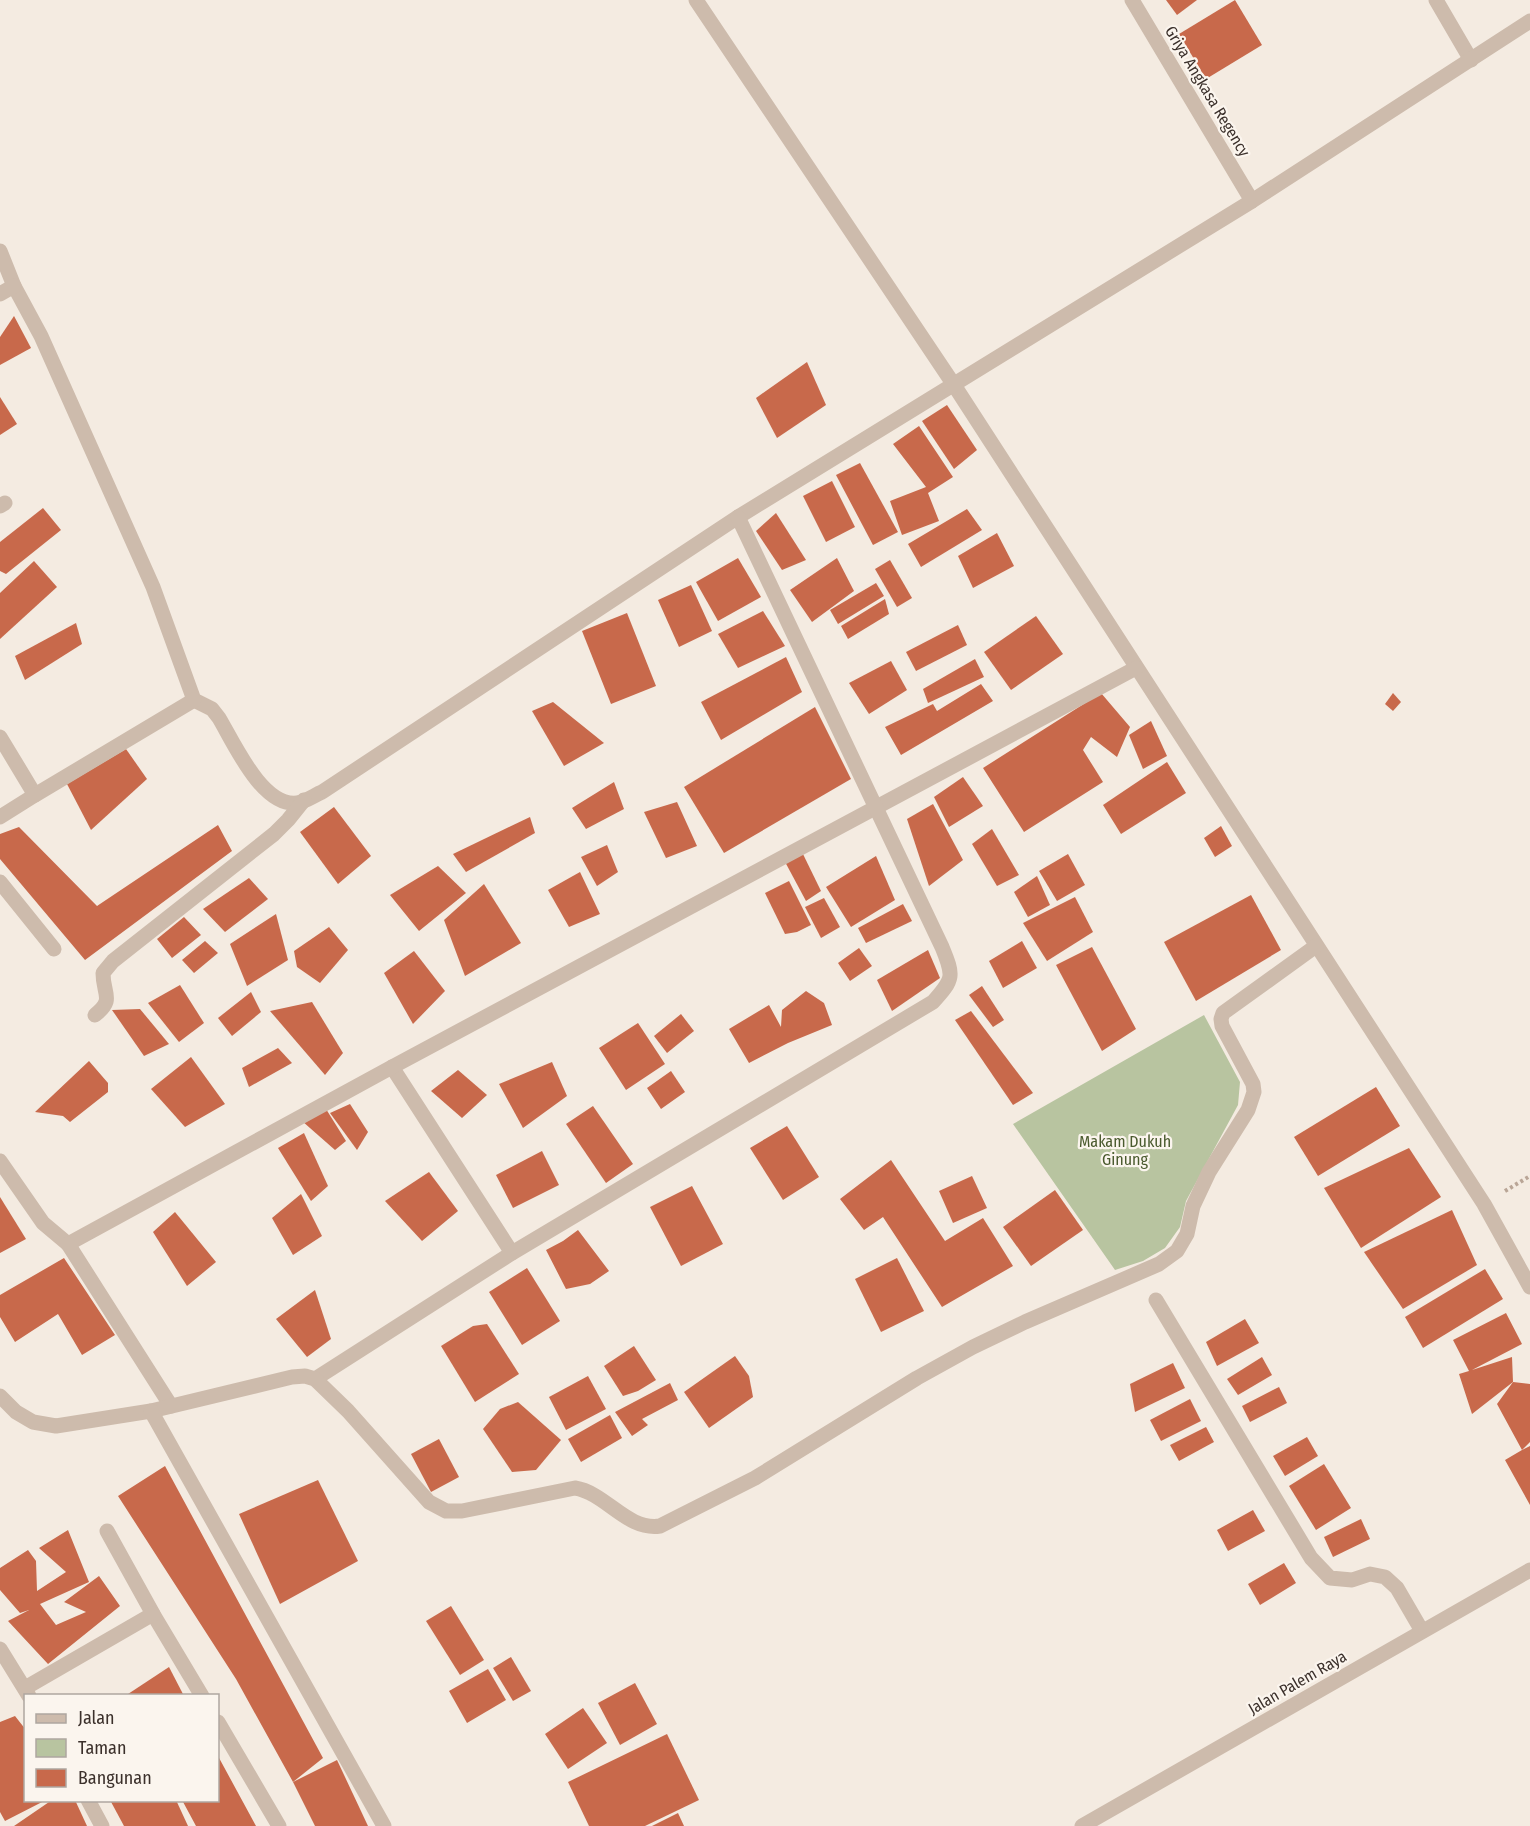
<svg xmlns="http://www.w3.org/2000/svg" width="1530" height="1826" font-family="'Fira Sans Condensed',sans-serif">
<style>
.green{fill:#b8c4a0}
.building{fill:#c8694b}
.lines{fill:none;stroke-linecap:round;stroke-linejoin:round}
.path{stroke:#b9a596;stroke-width:4;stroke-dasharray:3 3;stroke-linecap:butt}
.minor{stroke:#cdbbac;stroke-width:15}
.labels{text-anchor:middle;stroke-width:4.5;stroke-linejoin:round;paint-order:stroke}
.street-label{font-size:16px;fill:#3b302b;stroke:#fbf5ee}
.park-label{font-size:16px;fill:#4a5a2e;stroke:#fbf5ee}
</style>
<rect width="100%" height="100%" fill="#f4ebe1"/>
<polygon class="green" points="1204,1015 1240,1082 1238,1105 1186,1201 1180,1227 1165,1248 1143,1261 1115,1270 1013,1124"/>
<g class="building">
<polygon points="1166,0 1197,0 1177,15"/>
<polygon points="1235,0 1262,45 1206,79 1179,34"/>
<polygon points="14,316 31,348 0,365 0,337"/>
<polygon points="807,362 826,405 777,438 756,398"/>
<polygon points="0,397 17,424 0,435"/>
<polygon points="947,405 977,450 954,469 922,421"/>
<polygon points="919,426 953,477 928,493 939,521 902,535 890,501 926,487 893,444"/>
<polygon points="860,463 898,532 873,545 836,475"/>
<polygon points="832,481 855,527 826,542 803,496"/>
<polygon points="43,508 61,530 6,574 0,571 0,542"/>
<polygon points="967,509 982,530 921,567 908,544"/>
<polygon points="776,513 806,560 782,570 756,531"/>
<polygon points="997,533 1014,566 973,588 958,556"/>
<polygon points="738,558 761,597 718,621 696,582"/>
<polygon points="837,558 854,591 812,622 790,590"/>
<polygon points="890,560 912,598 897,607 875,569"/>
<polygon points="34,561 57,587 0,639 0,593"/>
<polygon points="876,583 884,596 838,624 830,610"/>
<polygon points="691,585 712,631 679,647 658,600"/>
<polygon points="885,599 889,614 848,639 841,626"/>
<polygon points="763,611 785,646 738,668 718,634"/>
<polygon points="627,613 656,686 611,704 582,631"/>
<polygon points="1036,616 1063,654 1011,690 984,652"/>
<polygon points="76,623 82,644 25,680 15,656"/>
<polygon points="958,625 967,645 916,671 906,652"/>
<polygon points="786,657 802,692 721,740 701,702"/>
<polygon points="975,659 984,677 928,703 923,689"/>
<polygon points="891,661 907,690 869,714 849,683"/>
<polygon points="981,684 993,701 901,755 885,727 933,704 937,711"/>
<polygon points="1101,693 1130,727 1117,757 1091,737 1083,750 1103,782 1024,832 983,768"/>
<polygon points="1393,693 1401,702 1393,711 1385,704"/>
<polygon points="553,702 604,743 564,766 532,711"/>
<polygon points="815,707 851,779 724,853 684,787"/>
<polygon points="1151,721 1167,756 1143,769 1129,735"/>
<polygon points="126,749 147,779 91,830 67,784"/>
<polygon points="1167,762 1186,793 1121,834 1103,805"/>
<polygon points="963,777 983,806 949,827 934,797"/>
<polygon points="614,782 624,809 586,829 572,808"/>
<polygon points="677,802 697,846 666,858 644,812"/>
<polygon points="933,804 963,860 929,886 907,819"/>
<polygon points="334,807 371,856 338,884 300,832"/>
<polygon points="530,817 535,833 466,872 453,854"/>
<polygon points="218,825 232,851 85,960 0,859 0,834 19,827 97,906"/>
<polygon points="1221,826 1232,846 1215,857 1204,838"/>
<polygon points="992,829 1019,875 997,886 972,844"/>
<polygon points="607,845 618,872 597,886 581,857"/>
<polygon points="801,850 821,891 806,901 784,860"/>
<polygon points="1068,854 1085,885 1057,901 1039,871"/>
<polygon points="876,856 895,900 851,927 826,887"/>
<polygon points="438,866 466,893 419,931 390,895"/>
<polygon points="580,872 600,914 569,927 548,890"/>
<polygon points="1037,876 1050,905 1028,917 1014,892"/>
<polygon points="249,878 268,899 225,932 203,909"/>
<polygon points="789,881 811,925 797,932 785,934 765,893"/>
<polygon points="484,884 521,943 465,976 444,920"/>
<polygon points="1251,895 1281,950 1196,1001 1164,942"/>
<polygon points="1075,897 1093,932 1047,961 1023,923"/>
<polygon points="824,898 840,927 821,938 805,907"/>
<polygon points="903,904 912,921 866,943 858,928"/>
<polygon points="276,914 288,960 247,986 230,944"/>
<polygon points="184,917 201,935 172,958 157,939"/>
<polygon points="329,927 348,950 320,983 297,967 294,951"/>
<polygon points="205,941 218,953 194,973 182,960"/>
<polygon points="1022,941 1037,968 1003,988 989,961"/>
<polygon points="1092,947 1136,1029 1102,1051 1056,965"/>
<polygon points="859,948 872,966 850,981 838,963"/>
<polygon points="928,950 940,978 892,1011 877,980"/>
<polygon points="414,951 445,991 413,1024 384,973"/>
<polygon points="180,985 204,1023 179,1042 148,1003"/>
<polygon points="982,986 1004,1020 993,1027 969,995"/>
<polygon points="806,991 824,1003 832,1025 788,1043 749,1063 729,1029 769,1005 781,1027 782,1010"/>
<polygon points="251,992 261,1012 232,1036 218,1018"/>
<polygon points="312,1002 343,1053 325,1075 270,1011"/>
<polygon points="140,1009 169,1044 144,1056 112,1010"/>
<polygon points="971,1011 1033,1093 1013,1105 955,1020"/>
<polygon points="681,1014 694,1031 667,1053 654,1036"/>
<polygon points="638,1023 665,1064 626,1090 599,1048"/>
<polygon points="278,1048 292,1063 249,1087 242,1068"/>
<polygon points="191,1057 225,1104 185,1127 151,1089"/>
<polygon points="89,1061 108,1083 108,1092 70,1122 63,1116 35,1112"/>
<polygon points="552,1062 567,1096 523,1128 499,1084"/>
<polygon points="458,1070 487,1095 462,1118 431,1091"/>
<polygon points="671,1071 685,1092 661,1109 647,1088"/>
<polygon points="1376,1087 1400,1126 1318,1176 1294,1137"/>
<polygon points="350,1104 368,1132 357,1150 330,1113"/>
<polygon points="593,1106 633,1164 606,1183 566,1124"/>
<polygon points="326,1109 346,1141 335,1150 302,1121"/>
<polygon points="787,1126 819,1177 783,1200 750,1148"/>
<polygon points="304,1133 328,1186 311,1201 278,1148"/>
<polygon points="1409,1148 1441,1197 1361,1248 1324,1188"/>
<polygon points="542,1151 559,1185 513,1208 496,1175"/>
<polygon points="891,1160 945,1241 983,1218 1013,1266 942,1307 883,1217 864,1230 840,1199"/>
<polygon points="429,1172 458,1211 422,1241 385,1201"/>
<polygon points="972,1176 987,1208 953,1223 939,1191"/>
<polygon points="692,1186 723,1244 681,1266 650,1207"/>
<polygon points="1055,1190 1083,1230 1031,1266 1003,1227"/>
<polygon points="301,1194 322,1236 293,1255 272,1218"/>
<polygon points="0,1197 26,1239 0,1253"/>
<polygon points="1452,1210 1477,1265 1403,1309 1364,1252"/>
<polygon points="175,1212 216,1262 187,1286 153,1232"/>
<polygon points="578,1230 609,1271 590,1284 566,1289 546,1250 563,1241"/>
<polygon points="64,1258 115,1335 82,1355 58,1314 15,1342 0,1317 0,1295"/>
<polygon points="897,1258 924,1311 881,1332 855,1279"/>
<polygon points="527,1268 560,1321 522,1345 489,1292"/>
<polygon points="1485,1269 1503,1299 1423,1348 1405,1317"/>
<polygon points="315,1290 331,1339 307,1357 276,1319"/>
<polygon points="1506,1313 1522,1344 1472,1370 1512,1357 1513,1382 1472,1414 1459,1374 1469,1371 1453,1340"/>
<polygon points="1245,1319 1259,1343 1217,1366 1206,1342"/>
<polygon points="487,1324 519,1374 475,1402 441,1346 473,1326"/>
<polygon points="634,1346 656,1380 638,1391 623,1396 604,1366"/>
<polygon points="735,1356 749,1376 753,1397 709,1428 684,1392"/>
<polygon points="1262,1357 1272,1375 1238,1395 1227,1379"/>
<polygon points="1173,1363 1185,1388 1135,1412 1130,1384"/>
<polygon points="588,1376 606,1409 566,1430 549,1397"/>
<polygon points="1513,1382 1530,1384 1530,1442 1522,1450 1530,1446 1530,1505 1505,1460 1522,1450 1497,1404"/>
<polygon points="670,1383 678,1400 642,1419 648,1425 632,1436 615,1412"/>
<polygon points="1279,1387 1287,1403 1250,1422 1242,1406"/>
<polygon points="1190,1399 1201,1421 1161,1441 1150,1420"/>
<polygon points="518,1402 561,1440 536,1470 512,1472 483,1429 500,1409"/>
<polygon points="610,1415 622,1438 581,1462 568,1439"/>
<polygon points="1206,1427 1214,1442 1179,1461 1170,1445"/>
<polygon points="1307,1437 1318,1456 1285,1476 1273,1456"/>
<polygon points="439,1439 459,1477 431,1492 411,1454"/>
<polygon points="1324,1464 1351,1508 1316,1530 1289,1486"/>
<polygon points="165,1466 323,1758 293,1782 236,1679 118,1496"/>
<polygon points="318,1480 358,1561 280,1604 239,1514"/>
<polygon points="1253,1510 1265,1531 1228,1551 1217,1530"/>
<polygon points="1361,1519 1370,1539 1333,1557 1324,1537"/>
<polygon points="68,1530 89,1582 40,1604 56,1625 86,1612 64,1602 99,1576 120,1606 48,1664 8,1621 29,1610 20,1613 0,1590 0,1568 28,1550 36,1561 37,1591 66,1572 39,1548"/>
<polygon points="1284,1563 1296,1583 1260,1605 1248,1584"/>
<polygon points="451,1606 484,1660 460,1675 426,1621"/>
<polygon points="511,1657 531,1691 513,1701 493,1668"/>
<polygon points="169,1667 184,1696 125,1696"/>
<polygon points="488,1669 506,1700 467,1723 449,1691"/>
<polygon points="635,1683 657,1724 620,1745 598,1703"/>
<polygon points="583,1708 607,1743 568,1769 545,1734"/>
<polygon points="15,1716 26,1730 26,1800 46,1800 5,1821 0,1812 0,1722"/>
<polygon points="667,1734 699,1800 645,1826 589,1826 568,1782"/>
<polygon points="218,1756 256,1826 196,1826 182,1800 218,1800"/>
<polygon points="337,1760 368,1826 315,1826 293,1782"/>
<polygon points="52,1800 75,1800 87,1826 14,1826"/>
<polygon points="110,1800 176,1800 188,1826 124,1826"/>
<polygon points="678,1813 684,1826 652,1826"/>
</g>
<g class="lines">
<polyline class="path" points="1505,1191 1530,1176"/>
<g class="minor">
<polyline points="696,0 954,385 1484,1204 1530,1287"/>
<polyline points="1132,0 1252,201"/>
<polyline points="1436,0 1471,60"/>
<path d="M0 251 14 286 41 336 153 587 194 700 212 709 219 718C234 743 262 807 297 803 305 802 315 795 322 792L738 517 1252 201 1530 21"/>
<polyline points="0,294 14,286"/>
<polyline points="0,506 5,503"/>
<polyline points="0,737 35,795 194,700"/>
<polyline points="0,817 35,795"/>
<polyline points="0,882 54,949"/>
<path d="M95 1015C115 999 103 995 103 973L113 961 274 834 288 820 304 800"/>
<polyline points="392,1067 512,1253"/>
<polyline points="0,1161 43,1223 68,1244 392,1067 1136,668"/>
<polyline points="68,1244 171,1406"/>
<polyline points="1156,1300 1311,1558 1330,1578 1352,1580 1370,1574 1385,1577 1397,1588 1422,1631"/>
<path d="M315 1379 512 1253 933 1002C954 979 954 976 942 947L738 517"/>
<path d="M0 1396 16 1412 33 1422 56 1426 151 1411 292 1377 305 1376 315 1379 348 1411 429 1502 446 1511H462L575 1488C606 1493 627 1531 660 1526L755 1478 917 1378 973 1347 1025 1322 1159 1264 1177 1251 1187 1234 1193 1206 1209 1172 1248 1110 1254 1092 1253 1084 1222 1026 1221 1019 1223 1013 1316 946"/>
<polyline points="151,1411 384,1826"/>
<polyline points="107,1531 153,1614 202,1696"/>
<polyline points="0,1649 29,1696"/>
<polyline points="25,1688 153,1614"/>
<polyline points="218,1722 279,1826"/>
<polyline points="88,1800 102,1826"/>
<polyline points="1082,1826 1530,1570"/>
</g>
</g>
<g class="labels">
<g class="street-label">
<text transform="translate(1208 91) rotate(59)" y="6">Griya Angkasa Regency</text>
<text transform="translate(1297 1682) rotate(-30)" y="6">Jalan Palem Raya</text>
</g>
<g class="park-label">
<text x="1125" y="1147">Makam Dukuh<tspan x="1125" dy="18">Ginung</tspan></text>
</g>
</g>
<rect x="24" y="1694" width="195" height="108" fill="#fbf5ee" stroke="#aea6a0" stroke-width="1.5"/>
<rect x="36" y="1714" width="30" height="9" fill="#cdbbac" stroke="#aea6a0" stroke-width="1.5"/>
<text x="78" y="1724" font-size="18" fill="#3b302b">Jalan</text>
<rect x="36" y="1739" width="30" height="18" fill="#b8c4a0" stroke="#aea6a0" stroke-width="1.5"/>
<text x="78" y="1754" font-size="18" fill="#3b302b">Taman</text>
<rect x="36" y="1769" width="30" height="18" fill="#c8694b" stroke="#aea6a0" stroke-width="1.5"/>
<text x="78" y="1784" font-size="18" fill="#3b302b">Bangunan</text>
</svg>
